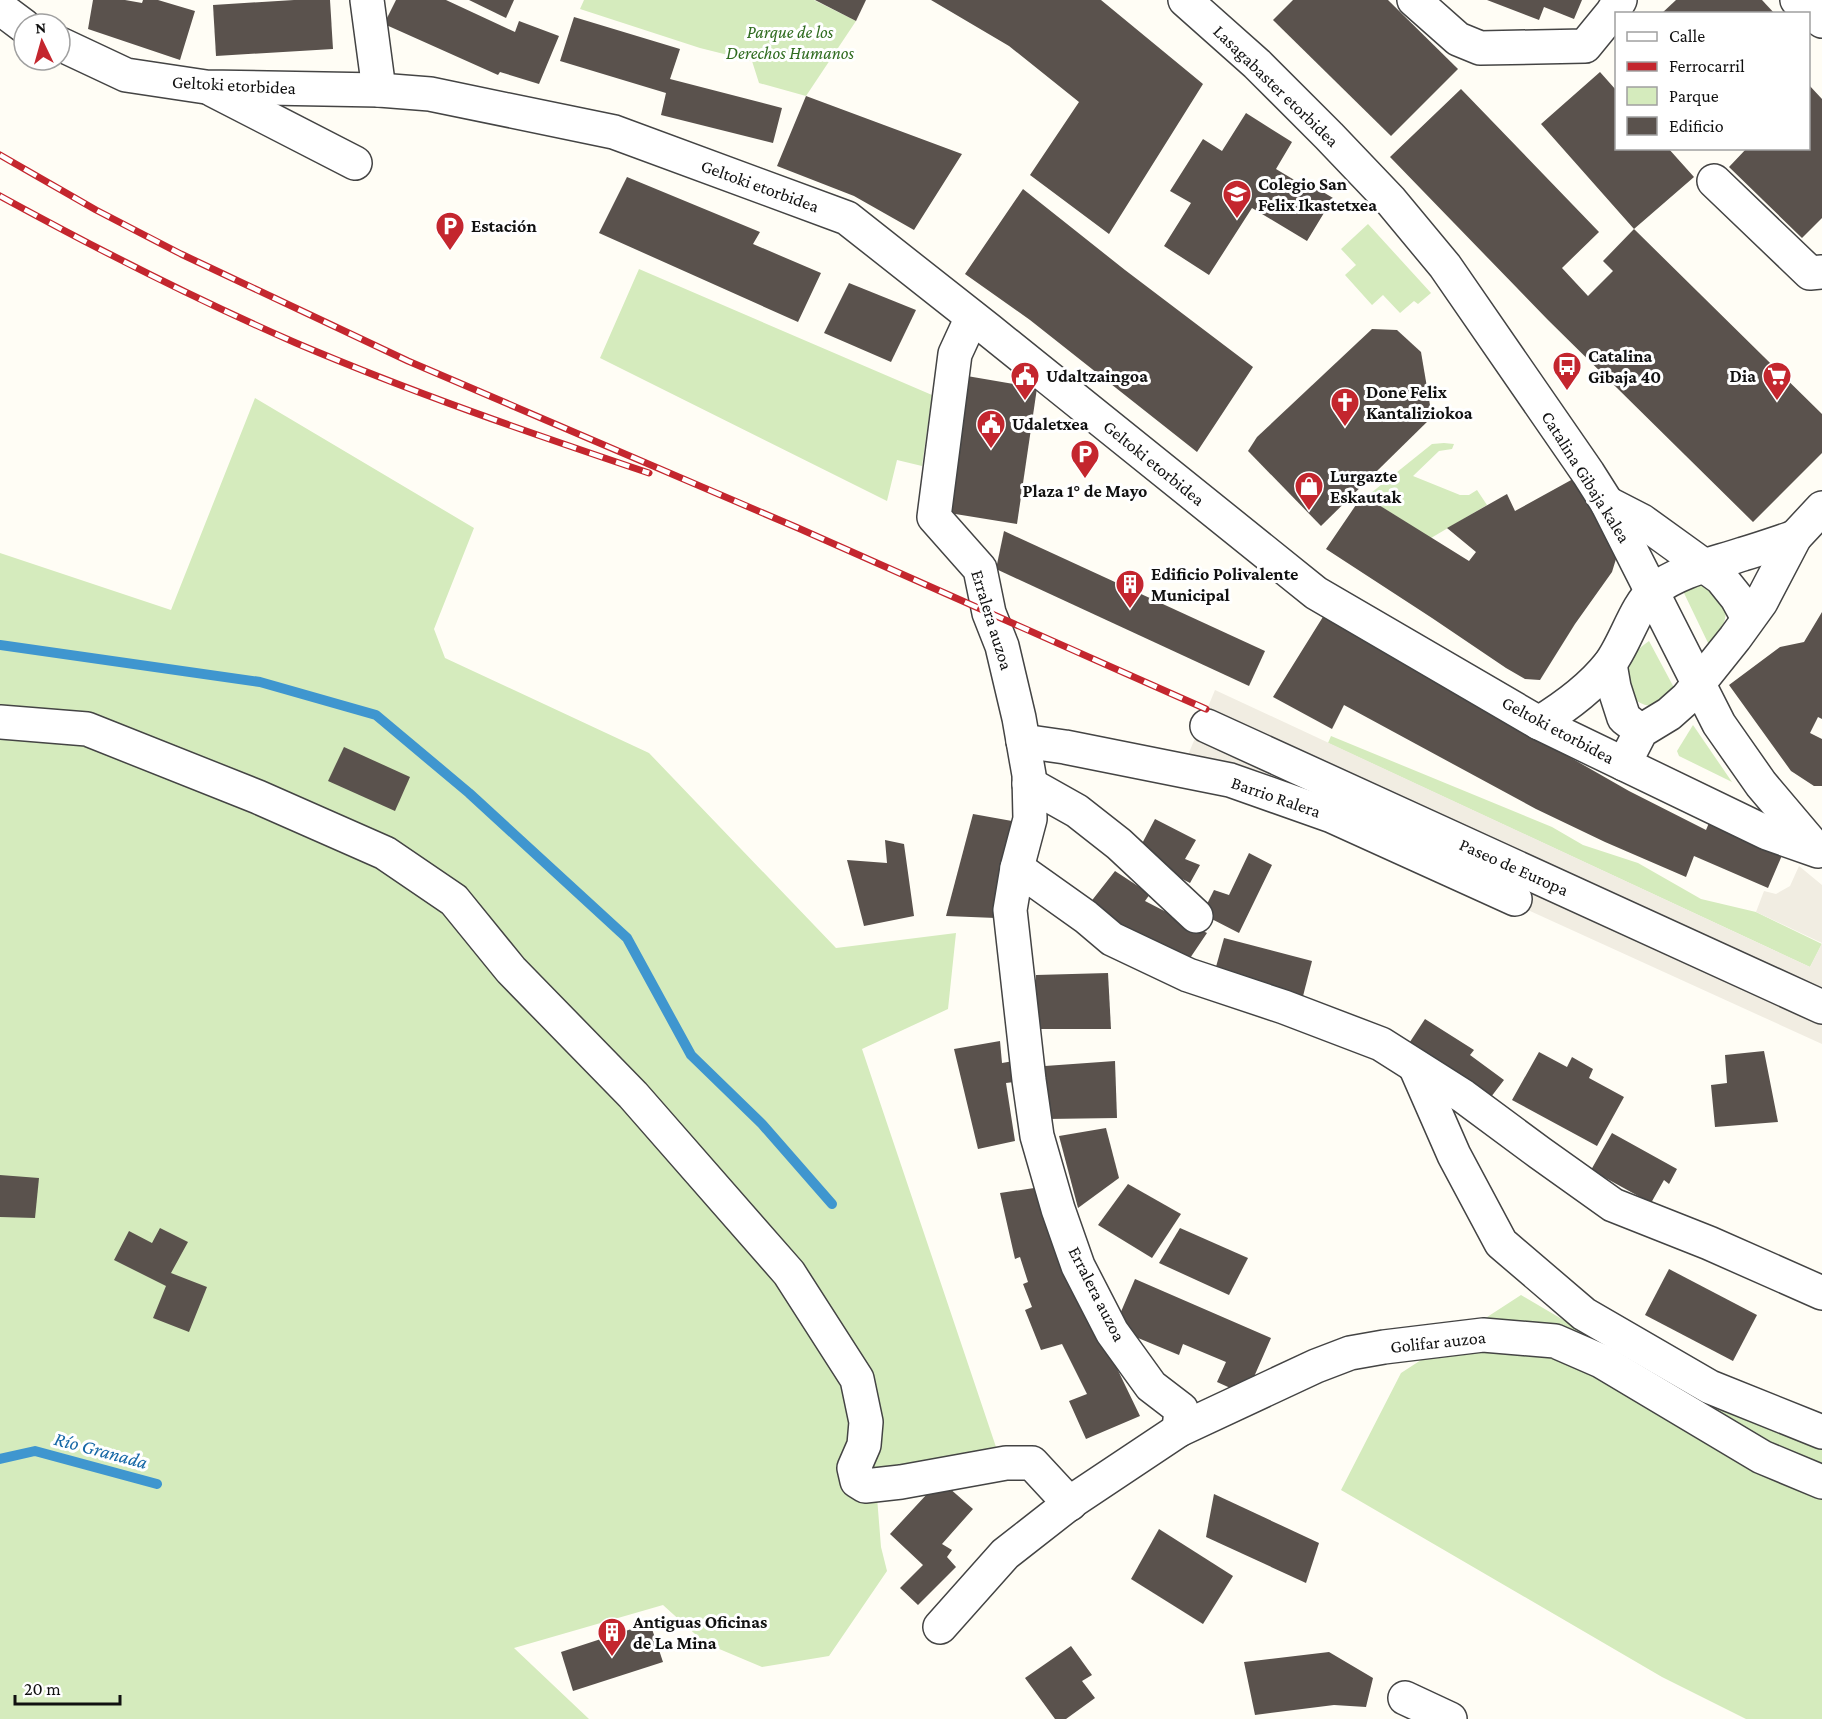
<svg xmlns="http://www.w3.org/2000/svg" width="1822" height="1719" font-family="'Crimson Pro',serif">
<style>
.green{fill:#d5ebbd}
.plaza{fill:#f1ede2}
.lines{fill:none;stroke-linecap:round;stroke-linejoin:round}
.stream{stroke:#3f96cf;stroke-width:10}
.building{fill:#5a524d}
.minor-casing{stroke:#444;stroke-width:36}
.minor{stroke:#fff;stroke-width:33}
.rail-casing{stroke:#c4262e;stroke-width:7}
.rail{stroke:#fff;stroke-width:4.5;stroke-dasharray:14;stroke-linecap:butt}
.labels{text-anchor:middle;stroke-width:6;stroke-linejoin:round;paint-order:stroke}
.park-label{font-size:18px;font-style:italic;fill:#2f6b1f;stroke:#fff}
.street-label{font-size:18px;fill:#111;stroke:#fff}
.poi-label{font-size:18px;font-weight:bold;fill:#111;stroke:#fff;text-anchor:start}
.water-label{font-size:20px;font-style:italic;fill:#1768a6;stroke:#fff}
</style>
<rect width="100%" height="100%" fill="#fffdf5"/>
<g class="green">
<polygon points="584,0 814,0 856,21 806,96 759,83 752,61 700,48 580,9"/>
<polygon points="1368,224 1431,293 1418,304 1414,301 1400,313 1383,295 1372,305 1345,275 1356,265 1341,249"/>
<polygon points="639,269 932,395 922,466 897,460 887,501 600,358"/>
<polygon points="255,398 474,528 434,629 445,658 649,753 836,948 956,933 948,1009 862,1049 996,1447 875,1472 881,1547 887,1571 829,1656 762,1667 705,1643 663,1605 514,1648 589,1719 0,1719 0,553 171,610"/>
<polygon points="1444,443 1454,444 1452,449 1439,451 1413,476 1460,495 1469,495 1477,490 1487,505 1431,538 1366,497 1432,444"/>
<path d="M1703 584 1725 601C1728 623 1722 629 1709 645L1683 591 1692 586Z"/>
<path d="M1649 641 1679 697C1667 705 1645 711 1634 698 1631 694 1629 689 1626 685 1629 663 1630 654 1649 641Z"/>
<polygon points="1693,725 1732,782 1679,756 1677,751"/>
<polygon points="1331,736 1552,827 1583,845 1638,863 1701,899 1756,912 1822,944 1810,967 1328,743"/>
<polygon points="1521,1295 1628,1358 1752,1422 1822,1444 1822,1719 1746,1719 1662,1677 1341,1490 1401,1373"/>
</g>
<polygon class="plaza" points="1215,690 1810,967 1822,943 1756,912 1764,891 1776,894 1790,886 1799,866 1822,885 1822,1044 1188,755"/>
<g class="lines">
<g class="stream">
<polyline points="0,645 260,682 376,715 469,793 627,938 691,1055 762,1124 832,1204"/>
<polyline points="0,1459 35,1451 157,1484"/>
</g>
</g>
<g class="building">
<polygon points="93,0 125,0 142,3 143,0 158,0 195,11 180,60 88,29"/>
<polygon points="294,0 330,0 333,49 216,56 213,5"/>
<polygon points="396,0 446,0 515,32 519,21 559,36 539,84 500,72 498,75 384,24"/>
<polygon points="469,0 514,0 506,18"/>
<polygon points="815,0 866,0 856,21"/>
<polygon points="931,0 1101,0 1203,84 1109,234 1030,175 1079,102 1009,46"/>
<polygon points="1293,0 1388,0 1458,69 1391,136 1273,20"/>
<polygon points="1487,0 1582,0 1574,19 1544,7 1539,20"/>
<polygon points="1676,0 1762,0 1775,14 1661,14"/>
<polygon points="574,17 680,49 670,79 782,108 773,143 661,115 666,93 560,61"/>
<polygon points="1600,72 1616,90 1616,148 1668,148 1694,177 1634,229 1541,124"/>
<polygon points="1809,85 1822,99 1822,218 1802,238 1729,167 1747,148 1809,148"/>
<polygon points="1461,89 1599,232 1562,268 1588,296 1613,271 1603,261 1634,229 1822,414 1822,453 1753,522 1548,320 1390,157"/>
<polygon points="806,96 962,154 914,230 854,196 777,166"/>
<polygon points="1246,113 1292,142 1276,169 1306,187 1308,183 1333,198 1307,241 1252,208 1209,275 1164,246 1191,203 1170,191 1203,139 1222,151"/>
<polygon points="627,177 760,232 753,244 821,273 798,322 599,233"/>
<polygon points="1023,189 1125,270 1253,367 1197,452 1030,320 965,274"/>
<polygon points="849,283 916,310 891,362 824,333"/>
<polygon points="1372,329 1397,330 1421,352 1432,417 1321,526 1248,451 1257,437"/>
<polygon points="967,376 1037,388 1017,524 943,512"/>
<polygon points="1573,479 1612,546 1616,559 1612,572 1575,624 1540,680 1525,679 1506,668 1432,618 1326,549 1360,499 1366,497 1469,561 1476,552 1447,528 1507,494 1515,511"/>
<polygon points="1004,531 1265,651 1249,686 996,569"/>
<polygon points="1326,612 1566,755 1629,791 1706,830 1711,818 1783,853 1768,888 1694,856 1686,877 1605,842 1536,809 1344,705 1332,729 1273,697"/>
<polygon points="1822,612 1822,719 1818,717 1810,733 1822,739 1822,786 1814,786 1791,771 1729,685 1780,647 1804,642"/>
<polygon points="344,747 410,777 395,811 328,781"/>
<polygon points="973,814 1012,821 996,918 946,916"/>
<polygon points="1155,819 1196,840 1185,859 1200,865 1190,883 1136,855"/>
<polygon points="885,840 904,844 914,916 864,926 847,860 887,863"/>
<polygon points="1249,853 1272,865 1239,933 1202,914 1214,890 1229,895"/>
<polygon points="1115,871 1150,894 1145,901 1207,933 1184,967 1086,908"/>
<polygon points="1224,938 1312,961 1302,1000 1214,974"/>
<polygon points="1108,973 1111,1029 1036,1029 1036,975"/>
<polygon points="1425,1019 1474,1050 1470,1055 1504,1080 1484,1106 1404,1051"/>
<polygon points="1000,1041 1002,1063 1019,1060 1022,1081 1006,1083 1015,1141 978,1149 954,1049"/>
<polygon points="1764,1051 1778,1122 1715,1127 1711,1085 1727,1083 1725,1055"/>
<polygon points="1539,1052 1567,1067 1572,1057 1593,1069 1589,1078 1624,1097 1597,1146 1512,1100"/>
<polygon points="1115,1061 1117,1118 1047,1119 1045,1066"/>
<polygon points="1106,1128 1119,1178 1078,1208 1059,1136"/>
<polygon points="1612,1133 1677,1169 1669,1184 1664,1180 1651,1203 1591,1170"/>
<polygon points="0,1175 39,1178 35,1218 0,1217"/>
<polygon points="1128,1184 1181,1214 1152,1258 1098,1225"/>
<polygon points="1041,1187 1097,1327 1140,1416 1086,1439 1069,1401 1087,1394 1062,1344 1041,1350 1025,1310 1032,1307 1023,1284 1028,1282 1020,1257 1015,1259 1000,1193"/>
<polygon points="160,1228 188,1242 171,1273 207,1287 189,1332 153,1318 166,1286 114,1260 129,1231 152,1243"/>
<polygon points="1180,1228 1248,1258 1229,1295 1159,1263"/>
<polygon points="1669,1269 1757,1315 1733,1361 1645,1315"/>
<polygon points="1135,1279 1271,1338 1246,1395 1217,1382 1226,1362 1183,1344 1179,1355 1114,1328"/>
<polygon points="940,1480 973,1509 942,1544 952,1550 947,1557 956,1567 918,1605 900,1588 923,1565 890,1534"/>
<polygon points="1214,1494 1319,1543 1306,1583 1206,1537"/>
<polygon points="1159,1529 1233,1576 1203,1624 1131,1579"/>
<polygon points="650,1623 663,1662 573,1691 561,1652"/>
<polygon points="1071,1646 1092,1675 1082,1681 1095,1698 1066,1719 1055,1719 1025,1678"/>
<polygon points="1329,1652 1373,1678 1366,1707 1334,1705 1255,1715 1244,1662"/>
</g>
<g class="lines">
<g class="minor-casing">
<g id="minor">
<polyline points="367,0 379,90"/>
<polyline points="1185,0 1257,64 1329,136 1391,201 1445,266 1588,473 1607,503 1719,724 1761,784 1816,849"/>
<polyline points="1414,0 1458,39 1480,48 1585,46 1612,13 1620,0"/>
<polyline points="1797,0 1822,21"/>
<polyline points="0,8 24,26"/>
<polyline points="60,44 126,75 206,87 379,90 430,94 614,132 847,218 989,330 1316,593 1539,723 1767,833 1818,851"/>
<polyline points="213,90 355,163"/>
<polyline points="1714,181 1810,273 1822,272"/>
<polyline points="972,317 955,354 934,517 980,569 989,613 1002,646 1019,718 1029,775 1030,819 1017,868 1010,910 1029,1080 1037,1136 1058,1209 1078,1266 1112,1332 1151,1386 1181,1409 1179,1430"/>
<polyline points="1607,503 1642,521 1721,578 1737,598 1748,618"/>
<polyline points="1610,664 1614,687 1624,718 1641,731"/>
<polyline points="0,722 87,729 258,797 385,853 454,900 511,970 633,1095 789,1273 857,1379 866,1422 864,1445 854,1468 857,1481 865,1486 901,1482 1006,1463 1032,1463 1070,1504"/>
<path d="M1539 723C1565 707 1590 689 1609 665 1625 645 1635 606 1654 590 1680 570 1713 564 1743 554 1760 549 1777 543 1795 537"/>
<polyline points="1207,726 1822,1007"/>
<polyline points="1023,741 1065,747 1230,780 1332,816 1515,899"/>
<polyline points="1624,764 1641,731 1669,714 1687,698 1735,638 1761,602 1795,537 1822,508"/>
<polyline points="1029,784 1077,811 1119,844 1196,916"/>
<polyline points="1017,868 1086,917 1112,939 1188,975 1284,1007 1381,1044 1463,1096 1540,1153 1613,1205 1709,1243 1822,1293"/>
<polyline points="1415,1066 1454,1155 1501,1243 1584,1314 1710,1387 1822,1432"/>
<polyline points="940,1627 1005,1554 1074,1500 1179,1430 1316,1366 1350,1353 1384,1347 1483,1335 1555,1341 1601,1361 1762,1457 1822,1482"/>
<polyline points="1405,1698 1450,1719"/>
</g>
</g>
<use href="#minor" class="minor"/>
<g class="rail-casing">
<g id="rail">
<polyline points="0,155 96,210 181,254 408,361 798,528 1206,709"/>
<path d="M0 196C97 249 195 299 296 343 411 392 530 433 649 473"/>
</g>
</g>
<use href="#rail" class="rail"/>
</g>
<defs>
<g id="school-pin" transform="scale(1.5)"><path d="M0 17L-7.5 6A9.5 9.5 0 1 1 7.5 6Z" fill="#c4262e" stroke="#fff"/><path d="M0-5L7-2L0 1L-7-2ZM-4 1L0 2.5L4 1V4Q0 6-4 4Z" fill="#fff"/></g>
<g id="parking-pin" transform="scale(1.5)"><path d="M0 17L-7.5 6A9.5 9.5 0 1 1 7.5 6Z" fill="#c4262e" stroke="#fff"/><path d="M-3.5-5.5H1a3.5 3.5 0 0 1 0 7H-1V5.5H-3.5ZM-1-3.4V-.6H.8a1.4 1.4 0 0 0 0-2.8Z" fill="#fff"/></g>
<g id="bus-pin" transform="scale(1.5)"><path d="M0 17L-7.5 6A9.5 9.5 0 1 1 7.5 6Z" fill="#c4262e" stroke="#fff"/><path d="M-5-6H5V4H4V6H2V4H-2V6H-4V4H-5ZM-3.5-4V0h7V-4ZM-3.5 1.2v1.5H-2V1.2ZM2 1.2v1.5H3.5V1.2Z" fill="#fff"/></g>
<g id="civic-pin" transform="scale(1.5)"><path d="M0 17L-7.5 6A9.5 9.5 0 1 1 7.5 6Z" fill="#c4262e" stroke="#fff"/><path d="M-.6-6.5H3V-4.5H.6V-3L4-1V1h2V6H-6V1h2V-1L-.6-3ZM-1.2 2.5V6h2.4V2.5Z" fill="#fff"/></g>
<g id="supermarket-pin" transform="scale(1.5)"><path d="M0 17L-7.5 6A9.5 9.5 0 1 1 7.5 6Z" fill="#c4262e" stroke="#fff"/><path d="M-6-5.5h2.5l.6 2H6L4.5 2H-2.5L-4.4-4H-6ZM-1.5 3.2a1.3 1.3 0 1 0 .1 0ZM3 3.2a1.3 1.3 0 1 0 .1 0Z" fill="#fff"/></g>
<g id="church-pin" transform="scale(1.5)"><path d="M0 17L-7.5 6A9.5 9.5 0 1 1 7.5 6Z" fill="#c4262e" stroke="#fff"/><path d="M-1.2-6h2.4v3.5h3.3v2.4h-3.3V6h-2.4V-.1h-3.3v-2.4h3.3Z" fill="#fff"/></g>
<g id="shop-pin" transform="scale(1.5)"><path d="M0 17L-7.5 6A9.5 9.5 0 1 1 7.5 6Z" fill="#c4262e" stroke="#fff"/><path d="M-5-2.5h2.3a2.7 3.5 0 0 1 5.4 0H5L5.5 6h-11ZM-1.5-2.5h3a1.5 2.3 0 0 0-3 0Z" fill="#fff"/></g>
<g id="building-pin" transform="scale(1.5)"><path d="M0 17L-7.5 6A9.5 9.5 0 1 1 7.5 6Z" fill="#c4262e" stroke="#fff"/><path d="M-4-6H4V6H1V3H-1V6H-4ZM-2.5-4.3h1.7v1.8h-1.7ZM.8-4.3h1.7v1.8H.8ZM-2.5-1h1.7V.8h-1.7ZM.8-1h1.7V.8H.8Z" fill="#fff"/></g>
</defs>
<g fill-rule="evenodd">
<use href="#school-pin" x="1237" y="194"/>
<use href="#parking-pin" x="450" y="226"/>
<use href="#bus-pin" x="1567" y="366"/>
<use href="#civic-pin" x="1025" y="376"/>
<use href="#supermarket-pin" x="1777" y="376"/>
<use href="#church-pin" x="1345" y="402"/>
<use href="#civic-pin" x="991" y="424"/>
<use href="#parking-pin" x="1085" y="454"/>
<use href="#shop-pin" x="1309" y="486"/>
<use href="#building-pin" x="1130" y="584"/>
<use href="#building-pin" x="612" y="1632"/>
</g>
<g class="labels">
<g class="park-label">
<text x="790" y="38">Parque de los<tspan x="790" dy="21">Derechos Humanos</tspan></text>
</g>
<g class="street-label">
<text transform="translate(234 85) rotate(3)" y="6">Geltoki etorbidea</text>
<text transform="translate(1276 86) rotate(44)" y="6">Lasagabaster etorbidea</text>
<text transform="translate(760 186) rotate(20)" y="6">Geltoki etorbidea</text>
<text transform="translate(1154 463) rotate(39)" y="6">Geltoki etorbidea</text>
<text transform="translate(1586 477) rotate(58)" y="6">Catalina Gibaja kalea</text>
<text transform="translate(992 620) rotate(73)" y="6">Erralera auzoa</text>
<text transform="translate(1558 730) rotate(28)" y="6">Geltoki etorbidea</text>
<text transform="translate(1276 797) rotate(19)" y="6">Barrio Ralera</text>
<text transform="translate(1514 867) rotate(24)" y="6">Paseo de Europa</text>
<text transform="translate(1097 1294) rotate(63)" y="6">Erralera auzoa</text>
<text transform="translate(1438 1342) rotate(-6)" y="6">Golifar auzoa</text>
</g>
<g class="poi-label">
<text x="1258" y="190">Colegio San<tspan x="1258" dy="21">Felix Ikastetxea</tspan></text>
<text x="471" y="232">Estación</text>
<text x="1588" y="362">Catalina<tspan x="1588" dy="21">Gibaja 40</tspan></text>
<text x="1046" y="382">Udaltzaingoa</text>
<text x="1756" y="382" text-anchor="end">Dia</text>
<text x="1366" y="398">Done Felix<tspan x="1366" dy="21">Kantaliziokoa</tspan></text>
<text x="1012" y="430">Udaletxea</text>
<text x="1330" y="482">Lurgazte<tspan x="1330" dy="21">Eskautak</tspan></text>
<text x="1085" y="497" text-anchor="middle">Plaza 1° de Mayo</text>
<text x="1151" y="580">Edificio Polivalente<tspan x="1151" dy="21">Municipal</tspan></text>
<text x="633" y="1628">Antiguas Oficinas<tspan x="633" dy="21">de La Mina</tspan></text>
</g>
<g class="water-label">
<text transform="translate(101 1450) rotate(15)" y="7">Río Granada</text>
</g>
</g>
<rect x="1615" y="12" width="195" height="138" fill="#ffffff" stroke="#a0a0a0" stroke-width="1.5"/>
<rect x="1627" y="32" width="30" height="9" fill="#ffffff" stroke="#a0a0a0" stroke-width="1.5"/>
<text x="1669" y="42" font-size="18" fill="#111111">Calle</text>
<rect x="1627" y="62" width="30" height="9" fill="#c4262e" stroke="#a0a0a0" stroke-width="1.5"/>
<text x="1669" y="72" font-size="18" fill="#111111">Ferrocarril</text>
<rect x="1627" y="87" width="30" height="18" fill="#d5ebbd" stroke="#a0a0a0" stroke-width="1.5"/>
<text x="1669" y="102" font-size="18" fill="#111111">Parque</text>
<rect x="1627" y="117" width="30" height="18" fill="#5a524d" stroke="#a0a0a0" stroke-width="1.5"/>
<text x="1669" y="132" font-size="18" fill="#111111">Edificio</text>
<g transform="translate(42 42) rotate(355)"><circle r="28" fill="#ffffff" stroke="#a0a0a0" stroke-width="1.5"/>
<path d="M0-4.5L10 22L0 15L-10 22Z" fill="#c4262e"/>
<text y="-9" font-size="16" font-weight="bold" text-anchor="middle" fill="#111111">N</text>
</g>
<path d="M15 1695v9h105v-9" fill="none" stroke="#111111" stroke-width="3"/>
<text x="24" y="1695" font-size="18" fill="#111111" stroke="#ffffff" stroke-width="4.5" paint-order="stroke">20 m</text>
</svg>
